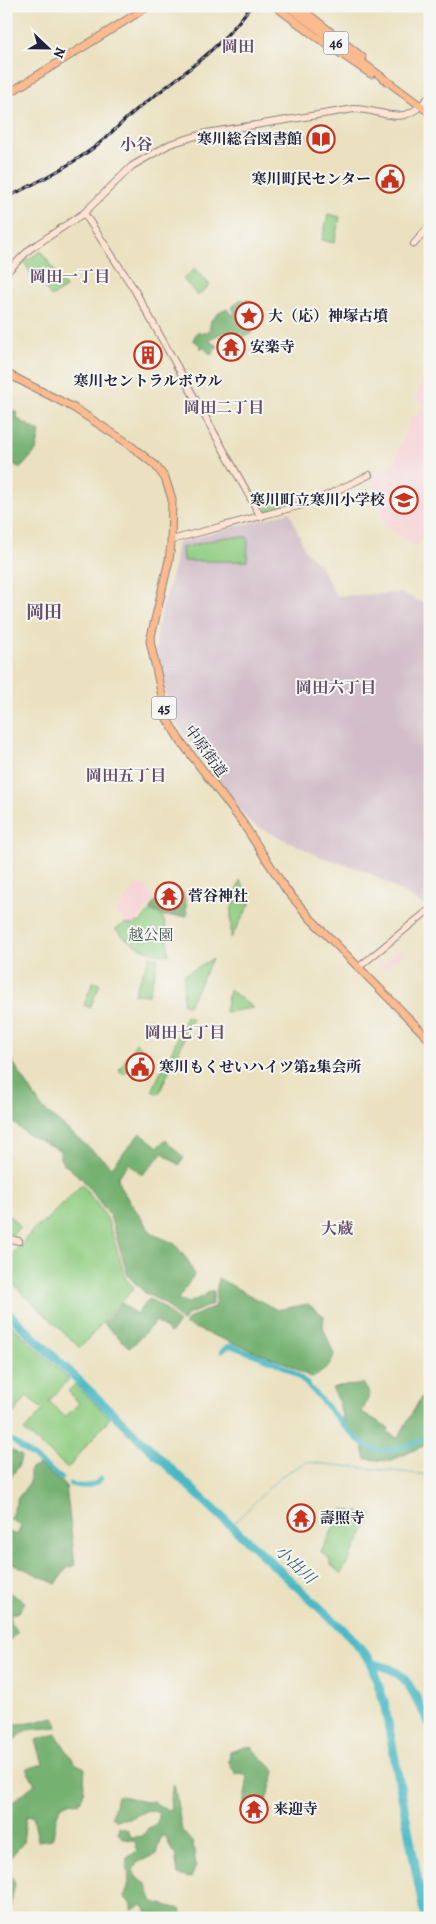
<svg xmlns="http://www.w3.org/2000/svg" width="436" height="1924" font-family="Alegreya,'Noto Serif JP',serif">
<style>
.built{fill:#f7cfd4}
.industrial{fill:#d2bdc8}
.green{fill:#92ce83;stroke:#5a785f}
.forest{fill:#75b171;stroke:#4c6a56}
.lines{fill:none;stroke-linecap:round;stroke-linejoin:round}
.stream{stroke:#4bb9c4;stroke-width:1}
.canal{stroke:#4bb9c4;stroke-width:5}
.river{stroke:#4bb9c4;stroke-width:9}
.secondary-casing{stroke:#86827e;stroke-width:8}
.primary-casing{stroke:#86827e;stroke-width:9}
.secondary{stroke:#fee3d2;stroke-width:6}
.primary{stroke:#fcba8e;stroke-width:7}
.rail-casing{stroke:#22223b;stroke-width:3}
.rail{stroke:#f6f6f2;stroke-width:1;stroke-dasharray:4;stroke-linecap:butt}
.labels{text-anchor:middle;stroke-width:4;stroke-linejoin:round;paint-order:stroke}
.shield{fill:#f6f6f2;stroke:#626272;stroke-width:1}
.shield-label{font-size:14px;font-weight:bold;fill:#22223b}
.poi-label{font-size:15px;font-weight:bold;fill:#22223b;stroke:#f6f6f2;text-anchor:start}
.street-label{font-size:15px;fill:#22223b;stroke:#f6f6f2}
.park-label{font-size:15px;fill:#445651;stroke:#f6f6f2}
.neighbourhood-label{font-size:16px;font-weight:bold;fill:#664d6a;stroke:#f6f6f2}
.water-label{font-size:16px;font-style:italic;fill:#325e72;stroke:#f6f6f2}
.quarter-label{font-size:18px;font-weight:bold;fill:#664d6a;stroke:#f6f6f2}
</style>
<rect width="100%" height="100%" fill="#f6f6f2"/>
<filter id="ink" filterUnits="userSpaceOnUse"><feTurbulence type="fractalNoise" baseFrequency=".02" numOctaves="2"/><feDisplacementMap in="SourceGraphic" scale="10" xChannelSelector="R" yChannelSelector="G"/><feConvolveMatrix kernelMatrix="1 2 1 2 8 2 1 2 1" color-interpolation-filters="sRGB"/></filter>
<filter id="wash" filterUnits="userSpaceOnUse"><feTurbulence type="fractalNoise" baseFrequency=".0096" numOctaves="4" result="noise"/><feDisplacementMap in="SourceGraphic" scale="20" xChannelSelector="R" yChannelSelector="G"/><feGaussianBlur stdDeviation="1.12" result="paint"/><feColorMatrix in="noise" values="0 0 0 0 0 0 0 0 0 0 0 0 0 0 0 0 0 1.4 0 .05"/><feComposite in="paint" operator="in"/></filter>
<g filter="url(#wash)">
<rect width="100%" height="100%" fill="#ebe1c0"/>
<g class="built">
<polygon points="423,379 430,381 430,406 415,400"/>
<polygon points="422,406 430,408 430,530 416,548 385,524 372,476 394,461 412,415 418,417"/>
<polygon points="137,884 146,886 154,900 133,924 130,924 116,913"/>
<polygon points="399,950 403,954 383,971 376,963 380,959 384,963"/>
</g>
<polygon class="industrial" points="290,512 305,550 319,564 336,596 401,593 430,606 430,904 427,907 368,872 319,856 250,823 171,716 156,649 157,627 175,564 177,543"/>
<g class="green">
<polygon points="328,214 340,217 334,243 322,240"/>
<polygon points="41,251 66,288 51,297 35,273 32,275 24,262"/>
<polygon points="195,269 210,285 198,296 183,279"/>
<polygon points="283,496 290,505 262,513 261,512"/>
<polygon points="225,537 248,537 247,561 183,561 182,548"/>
<polygon points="240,880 249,897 250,904 231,938 231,912"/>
<path d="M151 912 159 913C169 924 167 941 169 955 147 954 131 944 115 929L125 924 133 925 136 922 140 923 147 914Z"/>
<polygon points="150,956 158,958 149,995 134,994"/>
<polygon points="212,959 189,1005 183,1004 184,975"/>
<polygon points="93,982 100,984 90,1008 84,1005"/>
<polygon points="229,989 253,1008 225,1012"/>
<polygon points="186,1016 192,1018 176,1059 170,1056"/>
<polygon points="136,1043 149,1053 144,1063 137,1060 133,1068 131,1068 124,1074 119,1070"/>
<polygon points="165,1063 171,1066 159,1094 152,1091"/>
<polygon points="82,1184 107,1218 126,1279 134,1288 80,1348 6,1277 6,1261 38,1225 44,1222"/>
<polygon points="6,1213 20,1226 13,1235 6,1233"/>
<polygon points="6,1320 69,1379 49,1401 65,1417 79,1403 68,1391 75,1384 110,1418 68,1468 24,1431 43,1410 27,1396 8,1421 6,1420"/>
<polygon points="343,1509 373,1515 341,1574 330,1564 330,1559 321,1552"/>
</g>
<g class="forest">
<path d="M239 300H249L256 304C262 317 260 333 244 336L242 339 244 346 243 348 244 358 236 360 234 358C239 342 241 341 225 332L211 338 210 342 218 346 212 354H210L203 346 201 349 200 345 193 340 197 332 204 333 209 331 211 320 222 310 227 309 233 315 235 314 232 307Z"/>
<polygon points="6,408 16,412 18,419 40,432 36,451 21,468 8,462 15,445 6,441 6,429 12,416 6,413"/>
<polygon points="183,892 186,904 187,916 164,916 156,911 150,911 155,901 166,906 171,906 172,912 178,910 174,905 173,896"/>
<polygon points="6,1051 42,1108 112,1167 140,1133 158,1147 166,1140 184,1158 179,1165 163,1153 143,1174 140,1174 129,1163 118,1177 120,1187 152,1234 174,1243 189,1262 194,1275 178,1299 188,1303 204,1296 209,1291 214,1291 212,1304 190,1314 182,1322 164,1303 145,1293 128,1276 110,1216 83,1180 62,1162 60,1158 60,1150 28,1135 6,1117"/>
<path d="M218 1278 277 1310 308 1304 324 1316 323 1327 334 1355C332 1365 321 1374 312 1378L285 1363 184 1324 192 1317 215 1306Z"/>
<polygon points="149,1299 162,1306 179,1323 170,1333 156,1321 130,1348 104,1324 122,1303 136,1314"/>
<path d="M363 1383 370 1394 362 1412 389 1428 387 1432 398 1438 427 1387H430V1443L390 1461 366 1459 361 1441 343 1421 338 1399 332 1388C345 1383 354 1388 363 1383Z"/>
<polygon points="6,1447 22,1456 18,1467 6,1484"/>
<polygon points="39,1465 66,1486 75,1565 66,1569 56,1584 6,1560 6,1531 17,1535 21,1526 10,1519 18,1498 30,1482 30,1469"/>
<polygon points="6,1591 25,1602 19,1612 11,1614 10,1623 18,1632 6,1644"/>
<path d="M54 1717 57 1727 27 1730 6 1746V1722C22 1727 39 1721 54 1717Z"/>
<path d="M56 1734 75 1763 85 1768 83 1796 79 1803 72 1801C52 1808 58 1822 52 1839L38 1841 33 1816 26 1817 23 1843 6 1862V1807L35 1784 26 1769 43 1764 36 1740Z"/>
<path d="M245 1747 252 1748 275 1771C274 1778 262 1815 257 1818 255 1819 252 1820 250 1819 235 1813 251 1786 246 1775L236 1774 229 1762 230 1752Z"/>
<path d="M174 1784 182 1831 193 1843 196 1866 191 1878 178 1875 175 1853 172 1851 165 1836H161L156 1854 137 1863 133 1870 136 1877 146 1884 153 1902 180 1909 184 1918H150L143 1905 131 1910V1905L125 1897 129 1882 127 1858 137 1851 135 1841 122 1838 118 1832 119 1827 128 1830 131 1837 143 1836 148 1828C156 1826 159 1821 159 1813L148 1810 131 1818 115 1820 112 1817 117 1796C132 1796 139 1804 154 1801L160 1807 171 1811 170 1798Z"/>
<polygon points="6,1863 15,1883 8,1917 10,1918 6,1918"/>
</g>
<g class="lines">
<polyline class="stream" points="231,1526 281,1476 306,1462 430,1475"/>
<g class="canal">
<path d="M222 1351 227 1347 231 1346C253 1355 279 1361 298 1376 320 1393 352 1446 378 1450 394 1452 415 1442 430 1437"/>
<polyline points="6,1436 61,1478"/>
<path d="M71 1484C82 1488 92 1487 101 1479"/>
</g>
<g class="river">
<polyline points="6,1311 192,1489 350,1636 370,1660 384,1702 425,1918"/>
<path d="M372 1664C411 1669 412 1695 430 1724"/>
</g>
</g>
</g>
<g filter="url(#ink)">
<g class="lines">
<g class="secondary-casing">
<g id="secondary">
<polyline points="84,213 134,289 261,517"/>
<polyline points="414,244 430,225"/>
<path d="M6 273 30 249 84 213 132 166 170 144 206 133 354 109C389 110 402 130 430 96"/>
<polyline points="171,540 298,506 319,499 369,475"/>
<polyline points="359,967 430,909"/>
<polyline points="6,1238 19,1241"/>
</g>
</g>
<g class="primary-casing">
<g id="primary">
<polyline points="275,6 315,36 371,74"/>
<polyline points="287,6 430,113"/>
<polyline points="298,6 362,57"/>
<polyline points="6,95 149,6"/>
<polyline points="6,373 74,408 126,442 155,465 165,478 172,499 171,544 169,560 150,641 167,719 179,739 242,822 287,891 311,919 430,1040"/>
</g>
</g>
<use href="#secondary" class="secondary"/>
<use href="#primary" class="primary"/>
<g class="rail-casing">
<path id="rail" d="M6 198C36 183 66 168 92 149 110 136 124 119 141 106 184 73 218 51 251 6"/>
</g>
<use href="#rail" class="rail"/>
</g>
</g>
<defs>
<g id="library-ring" transform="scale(1.4375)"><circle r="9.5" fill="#f6f6f2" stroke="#c8321e" stroke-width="1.5"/><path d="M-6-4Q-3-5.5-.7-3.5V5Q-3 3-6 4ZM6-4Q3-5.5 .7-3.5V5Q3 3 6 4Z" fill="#c8321e"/></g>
<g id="civic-ring" transform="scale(1.4375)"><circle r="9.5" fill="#f6f6f2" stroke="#c8321e" stroke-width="1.5"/><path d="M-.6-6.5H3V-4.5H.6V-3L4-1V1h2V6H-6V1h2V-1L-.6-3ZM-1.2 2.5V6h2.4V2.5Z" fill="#c8321e"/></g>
<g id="sight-ring" transform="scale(1.4375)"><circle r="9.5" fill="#f6f6f2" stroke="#c8321e" stroke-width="1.5"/><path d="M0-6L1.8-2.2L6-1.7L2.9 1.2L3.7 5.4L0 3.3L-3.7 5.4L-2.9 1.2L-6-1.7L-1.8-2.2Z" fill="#c8321e"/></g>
<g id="temple-ring" transform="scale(1.4375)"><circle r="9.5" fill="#f6f6f2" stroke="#c8321e" stroke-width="1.5"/><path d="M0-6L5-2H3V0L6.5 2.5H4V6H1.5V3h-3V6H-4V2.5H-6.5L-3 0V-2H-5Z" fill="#c8321e"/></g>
<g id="building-ring" transform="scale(1.4375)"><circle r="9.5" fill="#f6f6f2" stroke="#c8321e" stroke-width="1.5"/><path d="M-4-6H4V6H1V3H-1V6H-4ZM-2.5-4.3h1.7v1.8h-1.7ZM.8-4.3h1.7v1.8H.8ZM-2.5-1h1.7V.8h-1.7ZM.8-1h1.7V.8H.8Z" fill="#c8321e"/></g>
<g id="school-ring" transform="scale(1.4375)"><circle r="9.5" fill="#f6f6f2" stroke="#c8321e" stroke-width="1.5"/><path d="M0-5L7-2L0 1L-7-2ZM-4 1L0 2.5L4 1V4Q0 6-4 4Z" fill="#c8321e"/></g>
</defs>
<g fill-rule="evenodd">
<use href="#library-ring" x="321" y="139"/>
<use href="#civic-ring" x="390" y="179"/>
<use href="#sight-ring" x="249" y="316"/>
<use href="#temple-ring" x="231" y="347"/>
<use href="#building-ring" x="148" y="355"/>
<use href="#school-ring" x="404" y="500"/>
<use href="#temple-ring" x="169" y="896"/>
<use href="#civic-ring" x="140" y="1067"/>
<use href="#temple-ring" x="301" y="1518"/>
<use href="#temple-ring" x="254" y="1809"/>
</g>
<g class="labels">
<g class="shield">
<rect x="323.5" y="31.5" width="25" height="23" rx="4"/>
<rect x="151.5" y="696.5" width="25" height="23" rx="4"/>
</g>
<g class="shield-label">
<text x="336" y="48">46</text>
<text x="164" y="713">45</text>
</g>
<g class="poi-label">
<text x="302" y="144" text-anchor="end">寒川総合図書館</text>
<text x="371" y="184" text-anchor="end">寒川町民センター</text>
<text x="268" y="321">大（応）神塚古墳</text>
<text x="250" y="352">安楽寺</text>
<text x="148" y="386" text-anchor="middle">寒川セントラルボウル</text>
<text x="385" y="505" text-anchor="end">寒川町立寒川小学校</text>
<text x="188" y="901">菅谷神社</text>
<text x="159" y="1072">寒川もくせいハイツ第2集会所</text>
<text x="320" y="1523">壽照寺</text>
<text x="273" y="1814">来迎寺</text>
</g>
<g class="street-label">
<text transform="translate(206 751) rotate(54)" y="5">中原街道</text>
</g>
<g class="park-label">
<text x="151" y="940">越公園</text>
</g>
<g class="neighbourhood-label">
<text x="238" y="52">岡田</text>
<text x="136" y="150">小谷</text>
<text x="70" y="282">岡田一丁目</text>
<text x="224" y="413">岡田二丁目</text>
<text x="336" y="693">岡田六丁目</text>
<text x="126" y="781">岡田五丁目</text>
<text x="185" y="1038">岡田七丁目</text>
<text x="337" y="1234">大蔵</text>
</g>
<g class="water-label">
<text transform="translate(296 1564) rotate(43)" y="6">小出川</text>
</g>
<g class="quarter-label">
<text x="44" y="618">岡田</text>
</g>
</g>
<rect width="436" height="1924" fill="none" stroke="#f6f6f2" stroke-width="25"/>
<g transform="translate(48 48) rotate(112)" stroke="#f6f6f2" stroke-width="4" paint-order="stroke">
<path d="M0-4L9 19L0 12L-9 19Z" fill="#22223b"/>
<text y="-8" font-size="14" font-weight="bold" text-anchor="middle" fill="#22223b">N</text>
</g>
</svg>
